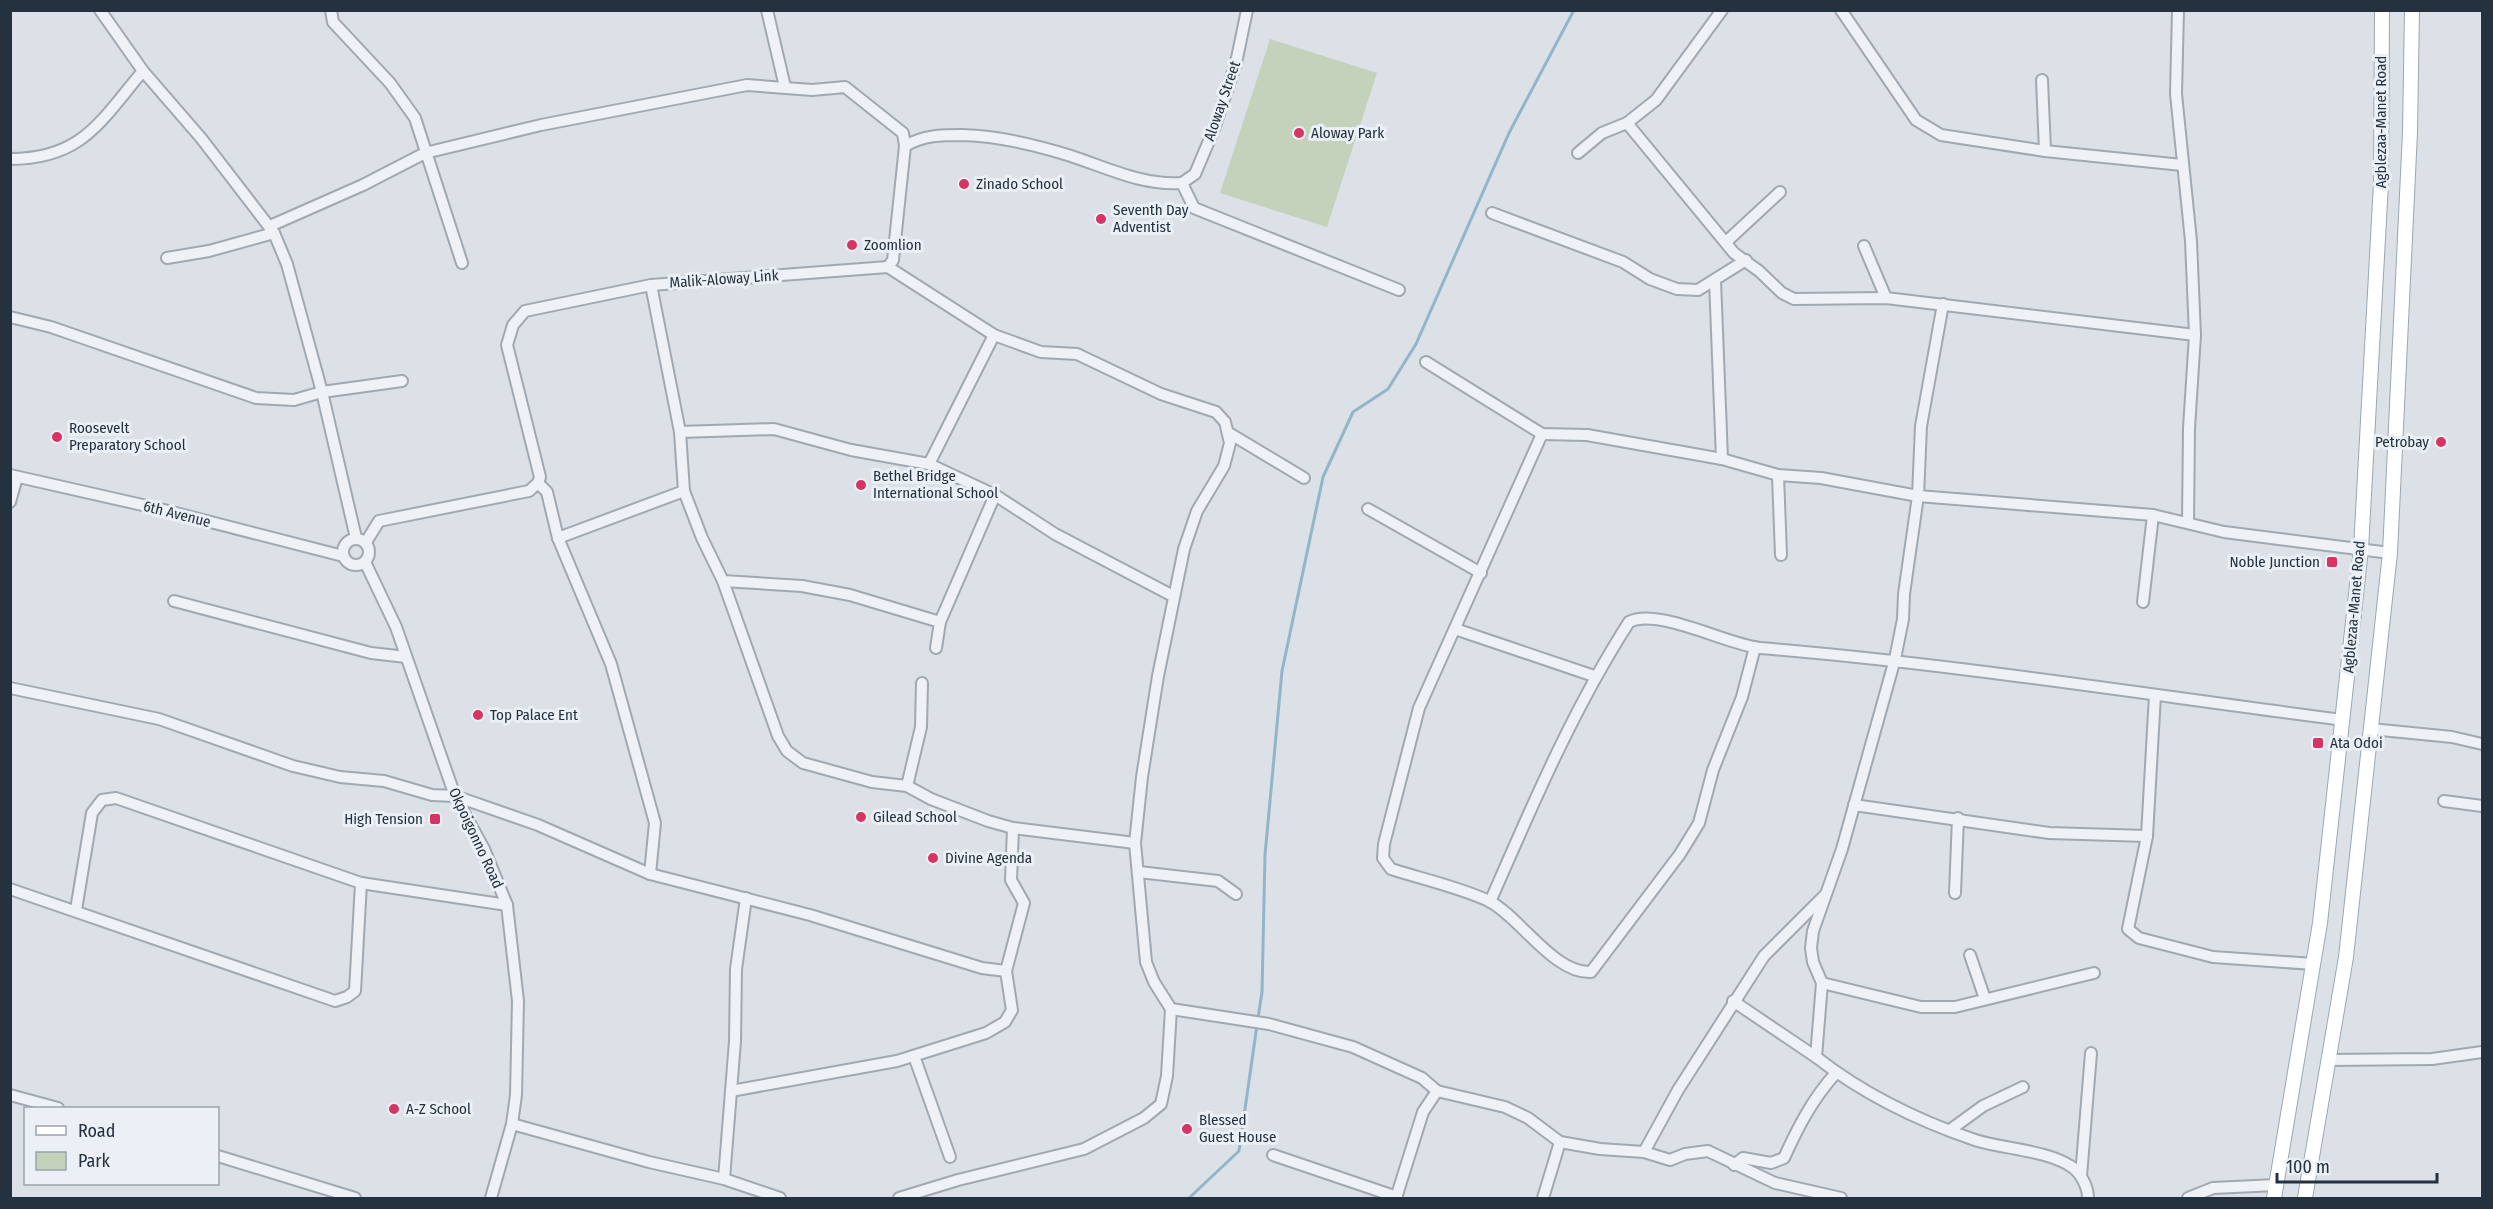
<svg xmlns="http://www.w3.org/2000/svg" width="2493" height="1209" font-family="'Fira Sans Condensed',sans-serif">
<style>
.green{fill:#c4d2bc}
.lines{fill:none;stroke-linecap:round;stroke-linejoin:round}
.stream{stroke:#93b5ca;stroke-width:3}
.minor-casing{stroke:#a0a9b1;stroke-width:14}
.major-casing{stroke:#9aa7b3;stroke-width:16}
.minor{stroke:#eef1f5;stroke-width:10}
.major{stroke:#fff;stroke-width:14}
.poi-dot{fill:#d83463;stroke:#eaf0f5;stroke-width:2}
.labels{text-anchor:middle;stroke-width:6;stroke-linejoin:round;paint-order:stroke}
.street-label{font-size:15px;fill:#24313e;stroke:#eaf0f5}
.poi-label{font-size:15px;fill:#24313e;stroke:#eaf0f5;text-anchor:start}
</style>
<rect width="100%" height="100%" fill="#dbe1e7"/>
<polygon class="green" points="1270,39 1377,73 1327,227 1220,193"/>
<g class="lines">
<g class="stream">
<polyline points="1258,1018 1262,992 1265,855 1282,671 1323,477 1353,412 1388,389 1416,344 1509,133 1574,10"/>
<polyline points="1189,1198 1239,1151 1257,1025"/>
</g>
<g class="minor-casing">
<g id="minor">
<polyline points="100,10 143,71 201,138 274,233 287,264 322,392 356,538"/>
<polyline points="331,10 333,22 390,83 415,118 462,263"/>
<polyline points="767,10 785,87"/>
<polyline points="1722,10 1656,100 1627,123 1734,253 1759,271 1782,293 1794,299 1886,298 2195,335"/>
<polyline points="1841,10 1916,120 1941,135 2045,151 2182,165"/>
<polyline points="2178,10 2176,94 2191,241 2195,335 2189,428 2188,522"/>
<polyline points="2042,80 2045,151"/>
<polyline points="1578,153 1602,133 1627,123"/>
<path d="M10 159C83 159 101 120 143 71"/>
<polyline points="1182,183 1194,208 1399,290"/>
<polyline points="1182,183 1195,174 1214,129 1236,63 1247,10"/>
<polyline points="1492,213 1623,262 1650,279 1677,289 1698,290 1746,260"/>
<polyline points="270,226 363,185 425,153 541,125 747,85 812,90 845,87 903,133 905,146"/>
<polyline points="1726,242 1780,192"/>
<polyline points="1864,246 1886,298"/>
<polyline points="167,258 209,251 274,233"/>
<polyline points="888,267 994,335 1041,352 1077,354 1161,394 1216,412 1225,422 1230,443 1224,466 1197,511 1184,549 1158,676 1142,777 1135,843 1146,962 1154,982 1171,1009 1167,1076 1161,1104 1144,1118 1084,1149 958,1180 899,1198"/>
<path d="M888 267 893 260 905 146C924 135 941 135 963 135 1000 136 1036 145 1071 156 1107 168 1144 186 1182 183"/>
<polyline points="1715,280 1722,459"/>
<polyline points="651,285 680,432 684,491 702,538 723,581 778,736 787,751 803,763 872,782 907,786 931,799 988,821 1013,828 1135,843"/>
<path d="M1943 304 1921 426 1918 496 1904 594 1903 619 1895 659 1842 849 1813 931 1811 948 1813 962 1822 983 1816 1057C1862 1093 1919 1121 1975 1140 2003 1149 2047 1150 2072 1167 2081 1173 2088 1187 2088 1198"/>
<polyline points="10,317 51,327 256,398 294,400 322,392 402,381"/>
<polyline points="1426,362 1542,434 1587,435 1722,459 1778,475 1821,478 1918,496 2153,515 2224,532 2390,553"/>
<polyline points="680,432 774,429 851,450 929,464 995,495 1055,534 1173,596"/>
<polyline points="1229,433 1304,478"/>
<path d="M1542 434 1419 708 1384 844 1383 858 1391 869C1422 879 1459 887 1489 901 1520 917 1554 974 1591 972L1680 854 1699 823 1713 770 1742 697 1755 647"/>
<polyline points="929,464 994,335"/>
<polyline points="10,475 160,509 343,556"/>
<polyline points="1778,475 1781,555"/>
<polyline points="538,483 547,492 558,538 611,664 655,823 650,874"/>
<polyline points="10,502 17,477"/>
<polyline points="1368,509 1481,573"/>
<polyline points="558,538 684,491"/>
<circle cx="356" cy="552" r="13"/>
<polyline points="366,542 379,521 529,491 538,483 540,477 507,345 513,325 525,311 651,285 888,267"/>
<polyline points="365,562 396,627 455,796 484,849 507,905 518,1001 516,1095 512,1124 491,1198"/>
<polyline points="723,581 802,586 850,595 940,622"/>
<polyline points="174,601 371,653 406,657"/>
<polyline points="2143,602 2153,515"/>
<polyline points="1455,629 1594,676"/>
<polyline points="936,648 940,622 995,495"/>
<polyline points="10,688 159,719 293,766 340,777 384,781 432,795 455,796 538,825 650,874 810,915 982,968 1006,971"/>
<polyline points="2155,695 2147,836 2128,929 2139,938 2213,957 2313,964"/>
<polyline points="2371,729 2452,737 2482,744"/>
<polyline points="907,786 921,727 922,683"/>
<polyline points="2444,801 2482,806"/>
<polyline points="1854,805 2049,833 2147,836"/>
<polyline points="1139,872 1218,881 1236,894"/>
<polyline points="361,883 507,905"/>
<polyline points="10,889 335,1001 347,997 355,991 361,883 116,798 102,800 92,813 76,910"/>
<polyline points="1955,893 1958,818"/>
<path d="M1490 902C1532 806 1572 711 1629 622 1657 607 1728 645 1760 648 1955 664 2149 695 2343 720"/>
<polyline points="1970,955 1985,999"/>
<polyline points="1822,983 1921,1007 1955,1007 2094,973"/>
<polyline points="1733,1001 1816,1057"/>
<polyline points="1171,1009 1269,1024 1353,1047 1422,1078 1437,1091 1505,1107 1528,1118 1560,1142 1600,1149 1644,1152 1670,1160 1685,1154 1708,1151 1775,1183 1841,1198"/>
<polyline points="914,1056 950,1157"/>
<polyline points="2328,1060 2432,1059 2482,1052"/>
<polyline points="731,1091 897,1061 986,1033 1005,1022 1012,1010 1006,971 1024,903 1011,880 1013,828"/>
<polyline points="10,1095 58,1108"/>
<polyline points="512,1124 649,1162 724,1179 780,1198"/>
<polyline points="1950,1130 1983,1106 2023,1087"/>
<polyline points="1644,1152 1678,1090 1764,956 1825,895"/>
<polyline points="1273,1155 1397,1197"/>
<polyline points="218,1156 355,1198"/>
<path d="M1734 1165 1743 1158 1771 1163 1784 1158C1798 1127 1813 1098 1836 1073"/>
<polyline points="2081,1176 2091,1053"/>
<polyline points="724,1179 735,1041 736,969 746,898"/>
<polyline points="1396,1198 1423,1112 1437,1091"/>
<polyline points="1543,1198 1560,1142"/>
<polyline points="2188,1198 2213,1188 2276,1185"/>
</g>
</g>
<g class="major-casing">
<g id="major">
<polyline points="2274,1198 2320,923 2361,549 2381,183 2382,10"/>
<polyline points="2305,1198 2346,957 2390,553 2410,132 2412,10"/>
</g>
</g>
<use href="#minor" class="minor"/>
<use href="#major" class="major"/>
</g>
<g class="poi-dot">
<circle cx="1299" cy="133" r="6"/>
<circle cx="964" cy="184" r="6"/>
<circle cx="1101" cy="219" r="6"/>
<circle cx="852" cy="245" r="6"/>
<circle cx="57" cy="437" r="6"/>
<circle cx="2441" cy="442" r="6"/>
<circle cx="861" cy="485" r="6"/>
<rect x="2326" y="556" width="12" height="12" rx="3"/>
<circle cx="478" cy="715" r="6"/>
<rect x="2312" y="737" width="12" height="12" rx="3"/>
<circle cx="861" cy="817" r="6"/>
<rect x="429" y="813" width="12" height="12" rx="3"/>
<circle cx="933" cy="858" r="6"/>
<circle cx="394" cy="1109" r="6"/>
<circle cx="1187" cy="1129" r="6"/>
</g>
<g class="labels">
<g class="street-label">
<text transform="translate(1222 101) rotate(-71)" y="5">Aloway Street</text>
<text transform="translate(2381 122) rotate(-90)" y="5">Agblezaa-Manet Road</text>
<text transform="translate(724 279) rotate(-4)" y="5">Malik-Aloway Link</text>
<text transform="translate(177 514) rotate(14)" y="5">6th Avenue</text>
<text transform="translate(2354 607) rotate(-85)" y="5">Agblezaa-Manet Road</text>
<text transform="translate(476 838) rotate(65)" y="5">Okpoigonno Road</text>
</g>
<g class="poi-label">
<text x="1311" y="138">Aloway Park</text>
<text x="976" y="189">Zinado School</text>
<text x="1113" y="215">Seventh Day<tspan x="1113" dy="17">Adventist</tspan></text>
<text x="864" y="250">Zoomlion</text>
<text x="69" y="433">Roosevelt<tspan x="69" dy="17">Preparatory School</tspan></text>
<text x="2429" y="447" text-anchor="end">Petrobay</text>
<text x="873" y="481">Bethel Bridge<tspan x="873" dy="17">International School</tspan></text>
<text x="2320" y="567" text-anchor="end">Noble Junction</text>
<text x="490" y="720">Top Palace Ent</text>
<text x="2330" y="748">Ata Odoi</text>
<text x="873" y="822">Gilead School</text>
<text x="423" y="824" text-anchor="end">High Tension</text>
<text x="945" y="863">Divine Agenda</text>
<text x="406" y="1114">A-Z School</text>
<text x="1199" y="1125">Blessed<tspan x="1199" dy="17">Guest House</tspan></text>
</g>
</g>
<rect width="2493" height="1209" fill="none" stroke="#24313e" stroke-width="24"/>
<rect x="24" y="1107" width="195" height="78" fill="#eaf0f5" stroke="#9ba4ac" stroke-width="1.5"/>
<rect x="36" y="1126" width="30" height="9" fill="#ffffff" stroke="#9ba4ac" stroke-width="1.5"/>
<text x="78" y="1137" font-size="18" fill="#24313e">Road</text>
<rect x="36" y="1152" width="30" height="18" fill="#c4d2bc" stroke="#9ba4ac" stroke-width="1.5"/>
<text x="78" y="1167" font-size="18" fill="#24313e">Park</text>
<path d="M2277 1173v9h160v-9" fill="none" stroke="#24313e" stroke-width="3"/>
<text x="2286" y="1173" font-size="18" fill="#24313e" stroke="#eaf0f5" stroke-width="4.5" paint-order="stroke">100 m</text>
</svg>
